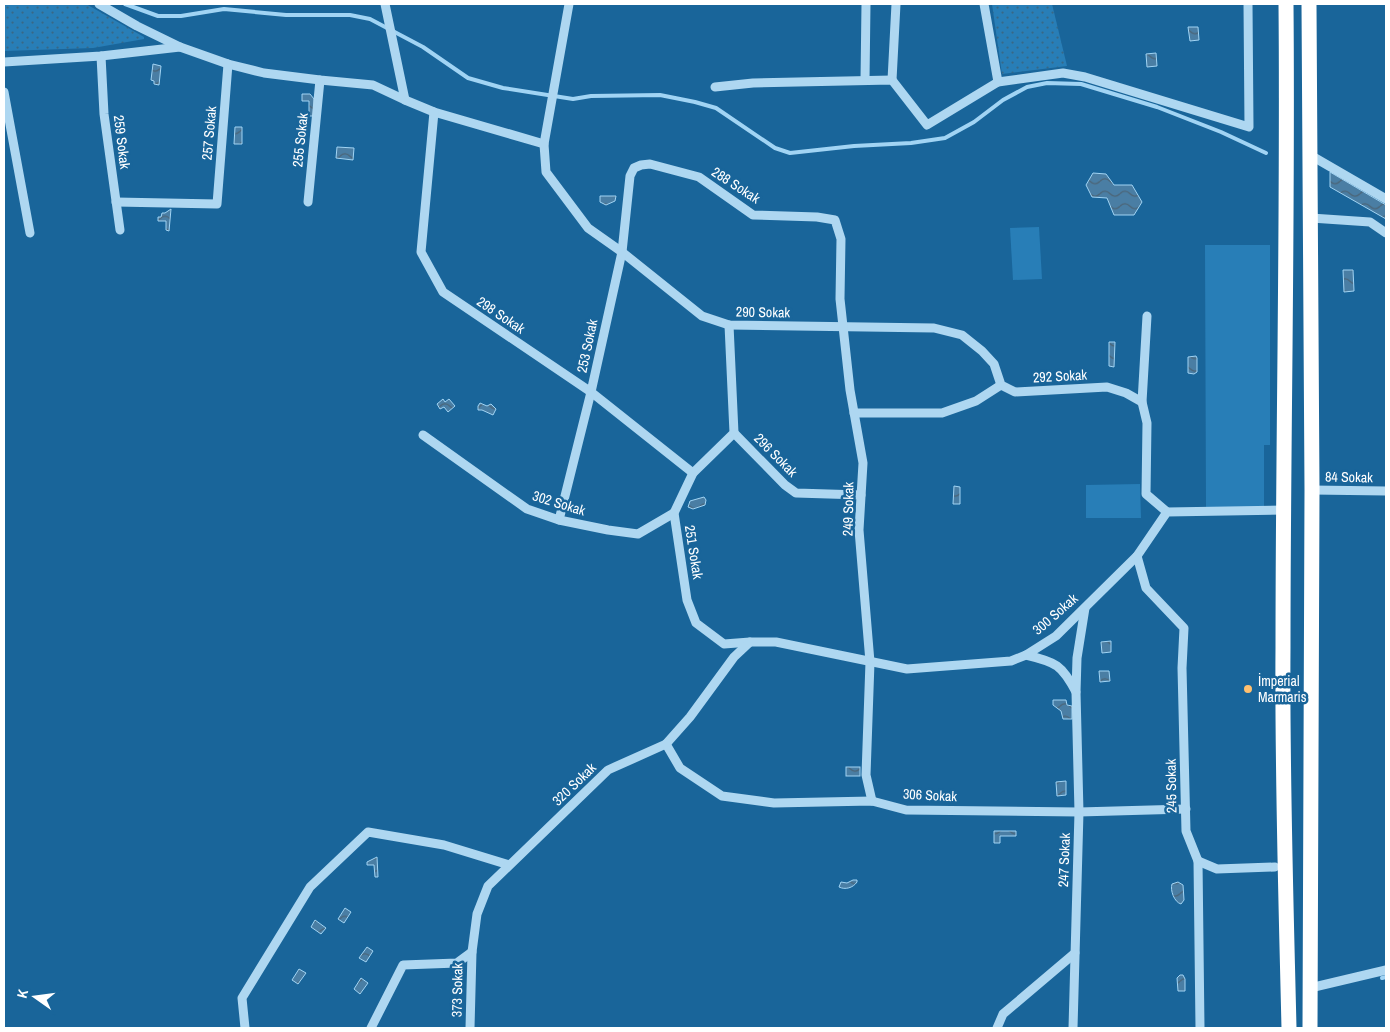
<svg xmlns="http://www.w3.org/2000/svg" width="1390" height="1032" font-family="'Archivo Narrow',sans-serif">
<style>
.park{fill:url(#park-dots)}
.garden{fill:#287eb7}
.water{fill:url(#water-waves);stroke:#a1d4f4}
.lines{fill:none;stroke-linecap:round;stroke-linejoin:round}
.stream{stroke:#a1d4f4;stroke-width:4}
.minor{stroke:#aed7f1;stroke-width:9}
.highway{stroke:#fff;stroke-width:15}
.poi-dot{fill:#ffc06f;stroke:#19659a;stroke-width:2}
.labels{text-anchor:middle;stroke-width:5;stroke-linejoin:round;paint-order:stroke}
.street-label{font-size:14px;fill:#fff;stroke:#19659a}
.poi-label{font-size:14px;fill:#fff;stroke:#19659a;text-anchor:start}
</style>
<defs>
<pattern id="park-dots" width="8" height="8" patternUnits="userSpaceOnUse" patternTransform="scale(1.25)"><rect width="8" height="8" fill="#287eb7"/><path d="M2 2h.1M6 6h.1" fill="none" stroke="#386887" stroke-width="1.8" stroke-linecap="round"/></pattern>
<pattern id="water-waves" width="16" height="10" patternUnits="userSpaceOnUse" patternTransform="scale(1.25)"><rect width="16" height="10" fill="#4a7ea4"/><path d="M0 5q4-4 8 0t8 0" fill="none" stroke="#4b6578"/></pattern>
</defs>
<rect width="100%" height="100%" fill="#19659a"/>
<g class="park">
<polygon points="4,4 86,4 144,37 144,39 93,48 4,51"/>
<polygon points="992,4 1052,4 1067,66 1002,74"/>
</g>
<g class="garden">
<polygon points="1039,227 1042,279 1013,280 1010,228"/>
<polygon points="1205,245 1270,245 1270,445 1264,445 1264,508 1206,508"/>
<polygon points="1140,484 1141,518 1086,518 1086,485"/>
</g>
<g class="water">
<polygon points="1188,27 1198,27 1199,40 1190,41"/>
<polygon points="1156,53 1157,66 1147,67 1146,54"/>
<polygon points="153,64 161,66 159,85 154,84 154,81 151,80"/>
<polygon points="302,94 310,94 314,99 314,116 309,116 309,101 302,101"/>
<polygon points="235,127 242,127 242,144 234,144"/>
<polygon points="337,147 354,148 353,160 336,158"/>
<polygon points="1330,172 1386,205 1386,219 1330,187"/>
<polygon points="1093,173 1106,174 1114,185 1132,185 1142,202 1134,215 1114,215 1107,198 1092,197 1086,185"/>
<polygon points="600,196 616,196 615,201 606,205 600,202"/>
<polygon points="171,209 169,231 166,230 166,221 158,221 158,217 161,217 162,213 165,213"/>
<polygon points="1343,270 1353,270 1354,291 1344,292"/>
<polygon points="1109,342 1115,342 1114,367 1109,366"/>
<polygon points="1196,356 1197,358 1197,372 1194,374 1188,373 1188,357"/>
<polygon points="443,399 445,402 449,399 455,406 448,412 444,407 440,409 437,404"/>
<polygon points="480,403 487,406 491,404 496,409 493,415 482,410 478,410 478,406"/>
<polygon points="954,486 960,487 960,504 953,504"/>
<polygon points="704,497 706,500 705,505 693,509 688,507 690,501"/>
<polygon points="1111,641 1111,652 1102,653 1101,642"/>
<polygon points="1099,671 1109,671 1110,681 1100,682"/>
<polygon points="1053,700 1066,700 1067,705 1072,706 1072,719 1063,719 1061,711 1053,705"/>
<rect x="846" y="767" width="14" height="9"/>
<polygon points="1066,781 1066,795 1057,796 1056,782"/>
<polygon points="994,831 1016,831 1016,836 1000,836 1000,843 994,843"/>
<polygon points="377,857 378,877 375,877 374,865 367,865 367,862"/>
<path d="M853 880H857V882C853 888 845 890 839 887L841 882 847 883Z"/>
<path d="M1178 882 1183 885 1184 900 1181 904C1174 902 1170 890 1172 884Z"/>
<polygon points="345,908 351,912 344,923 338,919"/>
<polygon points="315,920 326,928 321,934 311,927"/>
<polygon points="367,947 373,951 366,962 359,958"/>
<polygon points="299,969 306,973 298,984 292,980"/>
<polygon points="1180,975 1183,975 1185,979 1185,991 1178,991 1177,978"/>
<polygon points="361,978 368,983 360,994 354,989"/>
</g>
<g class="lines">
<g class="stream">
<polyline points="125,4 158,16 181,16 224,9 286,15 350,15 370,19 423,47 468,78 503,88 573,99 591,96 660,95 695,102 716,108 775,148 790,153 854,146 911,143 945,138 974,122 1003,100 1027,87 1047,83 1081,84 1157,107 1221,132 1266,153"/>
<polyline points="1382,978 1386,977"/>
</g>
<g class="minor">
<polyline points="99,4 137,26 180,47 228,64 264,73 320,80 373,85 405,100 434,112 544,144"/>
<polyline points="385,4 405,100"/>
<polyline points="569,4 544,144 546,172 588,228 622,252 702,316 729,325 934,328 962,335 982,351 994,364 1001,385 1015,392 1107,387 1126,393 1142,402"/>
<polyline points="984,4 998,82"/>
<polyline points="101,56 104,114 120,230"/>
<polyline points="4,62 101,56 180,47"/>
<polyline points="865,80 866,4"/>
<polyline points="892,80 896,4"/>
<polyline points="715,87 753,83 892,80 927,125 998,82 1063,73 1085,77 1249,127 1248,4"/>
<polyline points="4,92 30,233"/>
<polyline points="434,112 421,252 443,292 591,392 693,473"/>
<polyline points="1310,155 1386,199"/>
<polyline points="116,202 217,204 228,64"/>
<polyline points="308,202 320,80"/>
<polyline points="1311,218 1370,222 1386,233"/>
<polyline points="1147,316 1142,402 1147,423 1146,494 1167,512"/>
<polyline points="729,325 734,433 693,473 674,513 687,600 696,623 724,644 750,642 776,642 907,669 1011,661 1026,655 1056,636 1137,556 1167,512 1284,510"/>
<polyline points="854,413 942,413 976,401 1001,385"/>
<polyline points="734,433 785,485 796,493 861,495"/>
<polyline points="423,435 527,509 559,520 608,530 638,534 674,513"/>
<polyline points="1312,490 1386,491"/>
<polyline points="559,520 591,392 622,252 630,176 634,168 641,165 650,164 699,177 753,215 817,217 835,220 841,239 840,299 850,390 863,463 859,530 870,662 866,775 872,801"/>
<polyline points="1137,556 1146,588 1184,628 1182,668 1186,831 1198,861 1200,1028"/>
<path d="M1026 655C1056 662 1062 665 1076 692"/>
<polyline points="666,744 680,768 722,796 774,803 872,801 906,810 1079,812 1186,809"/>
<polyline points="1198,861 1217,869 1275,867"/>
<polyline points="1310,988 1386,970"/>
<polyline points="245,1028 242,998 310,887 368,832 444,845 509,865"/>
<polyline points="371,1028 403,965 457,963 472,952"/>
<polyline points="470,1028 472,952 477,914 488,886 608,770 666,744 690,717 734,657 750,642"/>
<polyline points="997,1028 1003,1014 1075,953"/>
<polyline points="1073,1028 1079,812 1076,692 1077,658 1085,608"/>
</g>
<g class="highway">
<path d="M1286 4C1288 218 1283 433 1283 647 1282 774 1286 901 1289 1028"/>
<polyline points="1309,4 1312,490 1310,1028"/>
</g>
</g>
<circle class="poi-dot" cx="1248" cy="689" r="5"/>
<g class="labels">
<g class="street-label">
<text transform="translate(209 133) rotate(-85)" y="5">257 Sokak</text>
<text transform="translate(300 140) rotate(-84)" y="5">255 Sokak</text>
<text transform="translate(122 142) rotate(83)" y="5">259 Sokak</text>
<text transform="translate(736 185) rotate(33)" y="5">288 Sokak</text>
<text transform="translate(763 312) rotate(1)" y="5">290 Sokak</text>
<text transform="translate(501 315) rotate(34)" y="5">298 Sokak</text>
<text transform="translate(587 346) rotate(-78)" y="5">253 Sokak</text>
<text transform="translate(1060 376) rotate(-3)" y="5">292 Sokak</text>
<text transform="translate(776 455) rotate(45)" y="5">296 Sokak</text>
<text transform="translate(1349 477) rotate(1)" y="5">84 Sokak</text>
<text transform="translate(559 503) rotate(17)" y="5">302 Sokak</text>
<text transform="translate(848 509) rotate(-89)" y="5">249 Sokak</text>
<text transform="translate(694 552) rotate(81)" y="5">251 Sokak</text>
<text transform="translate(1055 614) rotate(-41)" y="5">300 Sokak</text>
<text transform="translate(574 784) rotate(-44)" y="5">320 Sokak</text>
<text transform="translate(1171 786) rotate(-91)" y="5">245 Sokak</text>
<text transform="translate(930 795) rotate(3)" y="5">306 Sokak</text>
<text transform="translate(1064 860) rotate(-88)" y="5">247 Sokak</text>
<text transform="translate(457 990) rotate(-89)" y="5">373 Sokak</text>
</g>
<g class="poi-label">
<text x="1258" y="686">İmperial<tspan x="1258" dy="16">Marmaris</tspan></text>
</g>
</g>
<rect width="1390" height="1032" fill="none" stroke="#ffffff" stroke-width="10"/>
<g transform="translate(35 997) rotate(284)" stroke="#19659a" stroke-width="4" paint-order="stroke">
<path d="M0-4L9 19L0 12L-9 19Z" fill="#ffffff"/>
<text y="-8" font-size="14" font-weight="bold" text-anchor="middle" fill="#ffffff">K</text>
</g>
</svg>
